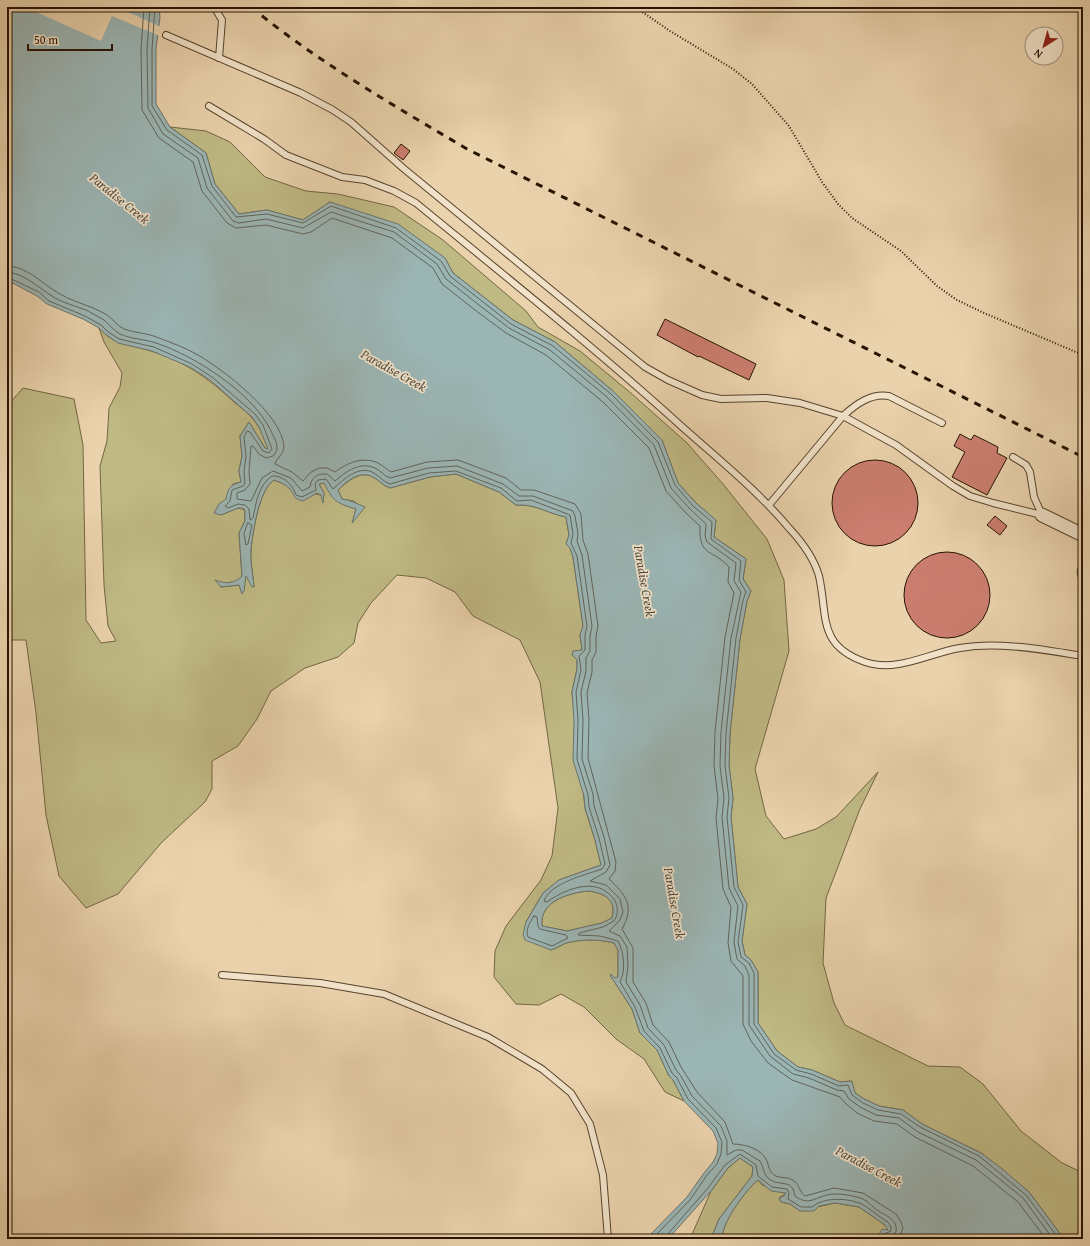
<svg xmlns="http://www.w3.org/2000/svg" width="1090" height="1246" font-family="'Gentium Book Plus',serif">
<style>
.green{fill:#bfb984;stroke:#726642}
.water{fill:#9bb5b4;stroke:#6c746c;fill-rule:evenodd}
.pier{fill:#ead2ac}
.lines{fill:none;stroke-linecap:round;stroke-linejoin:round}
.shore{stroke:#60645a;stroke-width:1}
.building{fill:#cb7d6e;stroke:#261301}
.lane-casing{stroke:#57432c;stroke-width:8}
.street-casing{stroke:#57432c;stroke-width:15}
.path{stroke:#261301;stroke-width:2;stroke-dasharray:1 2;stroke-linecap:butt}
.lane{stroke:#f1e2c9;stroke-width:6}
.street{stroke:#f1e2c9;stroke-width:13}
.rail{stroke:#261301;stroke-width:3;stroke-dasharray:7 7;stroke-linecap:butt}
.labels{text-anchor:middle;stroke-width:3.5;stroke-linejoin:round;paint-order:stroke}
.water-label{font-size:13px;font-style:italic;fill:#4f4c40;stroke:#f1e2c9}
</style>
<rect width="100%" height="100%" fill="#ead2ac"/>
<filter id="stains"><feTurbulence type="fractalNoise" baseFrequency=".005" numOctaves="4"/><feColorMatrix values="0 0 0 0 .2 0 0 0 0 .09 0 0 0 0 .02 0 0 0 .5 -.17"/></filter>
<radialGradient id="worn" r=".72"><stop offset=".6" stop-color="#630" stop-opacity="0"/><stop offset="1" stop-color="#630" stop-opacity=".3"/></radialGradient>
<g class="green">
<polygon points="170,127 206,131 230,142 265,177 306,191 338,194 394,207 443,240 526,311 538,327 580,351 632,394 687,443 723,484 767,539 784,580 789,651 755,769 766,816 784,839 816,829 836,817 878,772 860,809 826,898 823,963 834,1003 845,1025 928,1066 960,1067 983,1084 1021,1131 1062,1163 1079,1171 1083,1163 1083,1239 1064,1239 1029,1192 981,1153 922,1124 903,1110 879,1106 864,1099 855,1093 851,1081 840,1082 812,1070 798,1067 777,1051 758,1023 758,972 751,960 745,955 742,941 747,904 738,887 731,817 733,798 729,765 730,733 740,639 747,601 751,591 743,579 746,559 714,537 716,520 696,503 678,483 662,440 613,391 555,342 513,320 453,273 445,258 330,202 303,220 267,210 239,214 215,184 206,153"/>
<path d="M99 328C113 345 132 345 151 351 184 361 210 379 234 402 240 407 247 412 252 418 260 427 264 437 269 448L268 449 265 448 249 422 240 436 242 456 239 471 241 482 233 484 226 500 219 504 221 515 238 508 245 510V521L239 533 242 576 237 581 223 584 221 587 239 585 242 593 246 575 254 587C253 575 250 561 251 549 253 532 259 489 274 480L286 485 291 490 321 495 323 501 324 493 319 484 324 483 346 506 356 508 353 522 358 505 354 501 342 499 338 490C346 483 358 471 371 476 378 479 382 485 390 488L430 477 456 474 499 492 516 505C537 504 546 513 566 517L569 535 566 544 570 548 573 557 583 626 580 635 582 650 572 655 577 660V669L572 692 585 808 595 840 601 865 559 880 543 893 526 922 546 947 551 950C557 948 561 945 566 943 583 939 598 939 614 943L618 950V978H615L610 975 632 1009 640 1033 657 1050 669 1076 673 1080 684 1101 665 1092 644 1059 616 1039 584 1007 561 994 539 1005 516 1004 494 977 495 951 506 926 541 880 552 856 558 808 540 682 520 640 473 616 455 592 426 578 397 575 371 603 358 623 354 643 338 657 305 668 271 691 257 719 238 746 212 761V789L205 802 161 843 118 894 86 908 59 876 46 815 36 713 26 640H11L7 604V406L23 388 74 399 83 445 86 620 101 643 116 641 108 626 104 585 100 466 107 441 109 408 120 387 122 373 104 342Z"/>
<path d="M588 891C604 893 617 899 612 918L602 923 567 931 542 926C539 901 569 893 588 891Z"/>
<polygon points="740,1158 753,1167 752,1176 719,1219 711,1239 690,1239 711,1191 728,1168"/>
<path d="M758 1180 762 1185 786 1193 779 1198 781 1202 790 1204 800 1211 835 1203 859 1207 885 1225 889 1230 878 1236 881 1239H722C722 1221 745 1191 758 1180Z"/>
</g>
<path class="water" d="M7 7H159L160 17 156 49V104L170 127 206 153 215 184 239 214 267 210 303 220 330 202 398 224 445 258 453 273 513 320 555 342 613 391 662 440 678 483 696 503 716 520 714 537 746 559 743 579 751 591 747 601 740 639 730 733 729 765 733 798 731 817 738 887 747 904 742 941 745 955 751 960 758 972V1023L777 1051 798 1067 812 1070 840 1082 852 1081 855 1093 864 1099 879 1106 903 1110 922 1124 981 1153 1001 1168 1029 1192 1064 1239H881L878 1237 882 1229 888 1230 885 1225 859 1207 835 1203 819 1206 814 1211H800L790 1204 781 1202 779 1198 784 1196 786 1193 771 1191 758 1180C745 1191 722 1222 722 1239H711L719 1219 752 1176 753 1167 740 1158 728 1168 711 1191 668 1239H646L687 1197 704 1173 713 1162 717 1154 718 1143 713 1131 684 1101 673 1080 669 1076 657 1050 640 1033 632 1009 610 975 611 974 615 978 618 977V950L614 943C598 939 583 939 566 943 561 945 557 948 551 950L525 940 523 934 526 922 543 893 559 880 601 865 595 840 585 808 584 796 573 760 574 720 572 692 577 669V660L572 655 573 651 582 650 580 635 583 626 573 557 570 548 566 544 569 535 566 517C546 513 537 504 516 505L499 492 456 474 430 477 390 488C382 485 378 479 371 476 358 471 346 482 338 490L342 499C351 500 357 504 365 507L352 523 356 509C336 503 333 501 324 483L319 484 324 493 323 503 321 495 317 493 303 501C291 498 296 495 289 488 285 484 279 482 274 480 259 489 253 532 251 549 250 561 253 575 254 587H252L246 576 244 591 242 594 239 585 221 587 215 580C225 584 234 584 242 576L239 533 245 521V510L243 508H238L221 515 214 513 219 504 226 499C228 488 230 485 241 482L239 471 242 456 240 436 249 422 265 448 268 449 259 427 252 417 210 380 190 367 152 351 118 343 105 334 99 328 83 319 47 304 37 296 7 280ZM588 891C604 893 617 899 612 918L602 923 567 931 542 926C539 901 569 893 588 891Z"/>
<polygon class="pier" points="25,7 117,7 161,27 160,36 112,16 101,41"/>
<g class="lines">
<g class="shore">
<path d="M144 7 141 49 142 110 159 138 193 162 202 191 227 223 236 228 266 225 303 234 311 232 332 218 392 238 433 268 442 284 475 310 506 333 546 355 603 402 649 448 666 491 686 513 700 526C699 558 712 548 729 567L728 582 734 593 725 637 715 732 714 766 718 799 716 818 723 889 731 907 728 943 731 961 743 976V1024L751 1041 768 1063 792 1080 840 1097 845 1103 857 1113 874 1121 897 1124 915 1137 973 1166 1018 1202 1046 1239"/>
<polyline points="150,7 147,49 148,108 163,134 198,158 207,188 233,221 239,223 266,219 303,228 331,212 394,232 437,264 446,279 479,305 509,328 550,350 607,397 654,445 671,488 690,509 706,524 705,536 707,542 736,563 734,581 741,592 731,638 721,732 720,766 724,798 722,817 729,888 738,906 734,942 737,959 745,966 749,975 749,1025 770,1056 793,1074 809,1078 837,1090 844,1091 849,1099 860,1107 876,1115 899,1118 918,1132 976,1160 1023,1198 1053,1239"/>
<polyline points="155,7 152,49 152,106 167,130 202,155 212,186 236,217 267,214 303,223 331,206 396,228 441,261 450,276 511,324 553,346 611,394 658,442 675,485 693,506 712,522 711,539 741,561 739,580 746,592 743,600 736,638 726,733 725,766 729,798 727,817 734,887 743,905 738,942 741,957 749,963 754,973 754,1024 774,1054 796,1070 811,1074 839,1086 848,1085 852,1095 863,1103 878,1110 901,1114 920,1127 979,1156 1026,1195 1059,1239"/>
<path d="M7 266C25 266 41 282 55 291 71 302 91 305 107 315 113 319 117 326 124 329 135 333 148 333 159 338 172 343 186 348 198 355 224 370 281 414 284 446 284 455 276 458 275 464L292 472 303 481 311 472 319 468H327L335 472C347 463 363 456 378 463 382 465 386 469 391 472L427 462 458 460 506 478 521 490H534L575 504 581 514 583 540 588 554 598 626 596 636V652L592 660V672L587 693 589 720 588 758 616 862 615 871 609 879C626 895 635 906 622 929L633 948V982L646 1003 653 1025 669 1042 681 1067 697 1092 725 1122 733 1144C745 1144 762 1149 767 1161 769 1167 769 1171 774 1175 780 1179 788 1176 794 1181 800 1185 799 1192 805 1196L834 1188 863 1193 896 1214 901 1222 903 1228 899 1239"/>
<path d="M7 272C24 273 39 288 52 296 62 303 77 306 88 311 93 314 99 317 104 320 110 325 113 330 120 334 131 339 144 339 156 343 195 356 253 393 271 431 275 440 281 448 273 456L266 458 259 454 253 446H251L249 471 250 484 245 490 237 493V499L251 501 262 478 273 471 291 478 302 491 310 487C311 478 317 473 327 474L335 481C346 472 359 461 375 468 380 470 384 476 390 478L428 468 457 466 503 484 519 496H533L573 511 575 516 578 534 577 541 582 555 592 626 590 636V651L586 658V671L581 692 583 720 582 759 593 794 594 806 604 837 610 865 606 872 590 881 606 885 620 899 623 912 620 920 609 931 620 936 627 947 628 966 626 982 640 1005 648 1028 664 1045 676 1070 681 1076 692 1096 721 1126 727 1141V1155L736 1150H742L760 1161C764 1168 763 1173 768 1178 779 1188 792 1177 795 1196 811 1208 817 1194 835 1194 843 1194 856 1196 863 1199 869 1202 874 1209 880 1212 889 1217 898 1221 896 1232L889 1239"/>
<path d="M7 277 39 292 49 301 85 316 101 325 107 331 119 339 154 347 192 364 212 377 255 414 263 425 272 449 269 453 263 451 250 432 247 431 244 437 246 456 244 471 245 483 243 486 232 490 230 501 225 506 228 508 238 504 245 505 249 509 250 520 253 518C256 504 258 485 272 476 283 475 293 485 296 495L302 497 316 490 315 484 318 480 326 479 333 489C343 480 359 464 374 473 380 477 384 482 390 484L429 473 456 471 501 488 517 501 531 500 570 515 573 534 571 543 577 556 587 626 585 635V650L579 656 581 670 576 692 578 720 577 759 588 795 589 807 599 838 605 864 602 869C585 875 550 883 544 901L547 902C562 891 591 878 608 893 611 896 615 899 616 903 618 910 618 915 614 921L603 927 579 933 578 935 600 936 618 941C624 952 626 971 620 982L635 1007 644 1031 660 1048 672 1073 677 1078 688 1099 716 1128 722 1142 721 1154 717 1164 707 1175 690 1200 652 1239"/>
<polygon points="248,523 252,525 248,544 246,545 244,534"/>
<path d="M534 916 537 917 538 926 540 929 566 935 568 938 552 946 528 937C525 930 530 922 534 916Z"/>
<path d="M666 1239 667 1235 708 1188 725 1165 740 1154 756 1165 758 1176 772 1187 787 1189 789 1193 788 1199 801 1207H812C824 1197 845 1198 859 1203 866 1205 880 1218 888 1222L891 1227V1231L884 1234 883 1239"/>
</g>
</g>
<g class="building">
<polygon points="401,144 410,151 403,160 394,153"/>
<polygon points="665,319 756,364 749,380 699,356 698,357 657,335"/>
<polygon points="960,434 971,440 974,435 998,447 997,453 1007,458 987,495 952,477 965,452 954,446"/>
<circle cx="875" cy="503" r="43"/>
<polygon points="995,516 1007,526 1000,535 987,525"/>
<circle cx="947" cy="595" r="43"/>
</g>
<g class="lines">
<g class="lane-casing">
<g id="lane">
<polyline points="214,7 222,20 219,58"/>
<polyline points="166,35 301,93 333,110 351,122 403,168 645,367 668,380 702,395 721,399 767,398 800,403 843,416 896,445 953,486 970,496 993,503 1042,515"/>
<path d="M209 106 264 139 286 155 342 177 365 180 394 191 416 203C505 276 595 348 680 425 717 458 757 490 789 528 802 542 814 558 819 576 828 616 817 645 865 662 897 673 929 653 960 648 999 641 1044 650 1083 656"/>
<polyline points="1013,457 1026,465 1030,472 1034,497 1042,515"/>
<path d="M769 505 843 416C856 404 871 393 889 396L942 423"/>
<path d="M1083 566C1079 571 1081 575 1083 580"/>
<polyline points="222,975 320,983 384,994 488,1037 542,1069 571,1093 590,1124 603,1175 608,1239"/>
</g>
</g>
<g class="street-casing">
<polyline id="street" points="1042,515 1083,535"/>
</g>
<polyline class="path" points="635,7 670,31 733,69 752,84 789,126 822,182 838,204 852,218 901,251 937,286 957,300 984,313 1083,355"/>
<use href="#lane" class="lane"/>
<use href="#street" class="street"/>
<path class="rail" d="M251 7C318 62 393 105 467 149L1083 457"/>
</g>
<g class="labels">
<g class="water-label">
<text transform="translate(120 198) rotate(39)" y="5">Paradise Creek</text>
<text transform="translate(394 370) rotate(29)" y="5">Paradise Creek</text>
<text transform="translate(645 581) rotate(80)" y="5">Paradise Creek</text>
<text transform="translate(675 903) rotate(80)" y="5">Paradise Creek</text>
<text transform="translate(869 1166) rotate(28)" y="5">Paradise Creek</text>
</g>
</g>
<rect width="1090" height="1246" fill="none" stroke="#ead2ac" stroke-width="24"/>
<rect x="8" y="8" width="1074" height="1230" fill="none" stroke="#261301" stroke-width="2"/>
<rect x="12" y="12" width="1066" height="1222" fill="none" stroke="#261301"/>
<g transform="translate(1044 46) rotate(217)"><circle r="19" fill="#f1e2c9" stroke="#a08f79"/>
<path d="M0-3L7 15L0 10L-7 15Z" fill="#8f2418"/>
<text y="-6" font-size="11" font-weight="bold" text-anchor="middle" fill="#261301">N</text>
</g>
<path d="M28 44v6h84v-6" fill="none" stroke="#261301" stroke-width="2"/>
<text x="34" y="44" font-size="12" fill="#261301" stroke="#f1e2c9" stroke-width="3" paint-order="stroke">50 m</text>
<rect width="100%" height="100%" filter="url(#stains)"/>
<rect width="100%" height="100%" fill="url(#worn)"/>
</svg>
